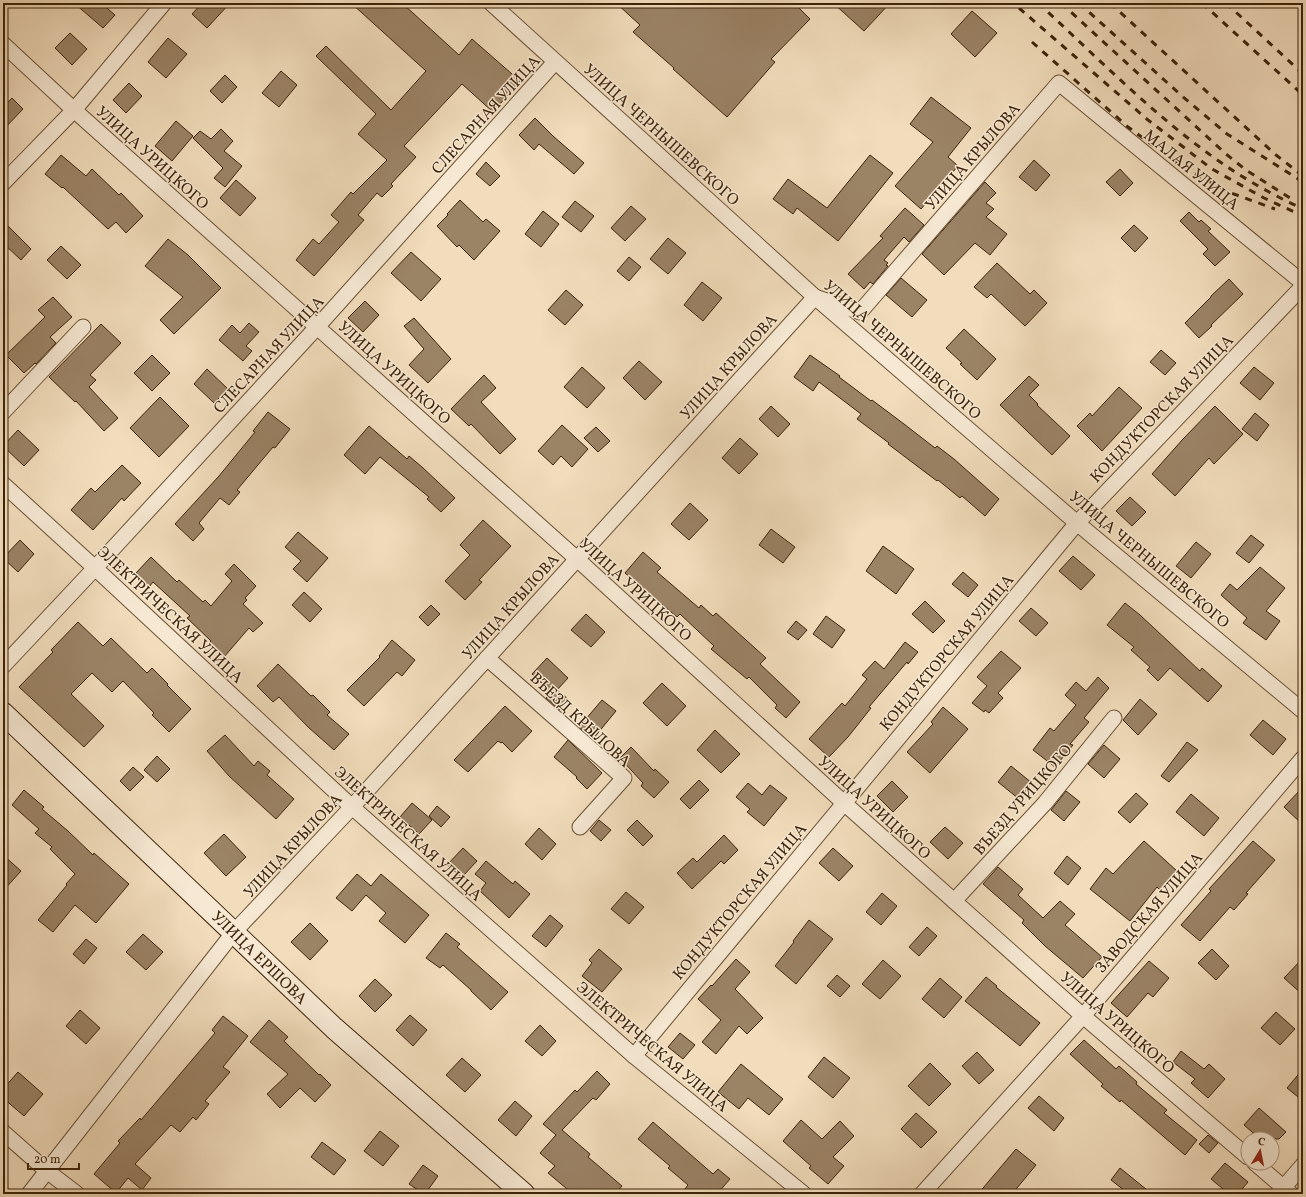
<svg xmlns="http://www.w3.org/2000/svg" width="1306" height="1197" font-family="Vollkorn,serif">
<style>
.building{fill:#9b8366;stroke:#3d2309}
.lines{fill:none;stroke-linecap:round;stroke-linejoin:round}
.street-casing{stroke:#6a5136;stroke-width:17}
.secondary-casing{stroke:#3d2309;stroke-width:23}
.street{stroke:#f6e8d3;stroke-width:15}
.secondary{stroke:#f6e8d3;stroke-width:21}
.rail{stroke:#3d2309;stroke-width:3;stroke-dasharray:7 7;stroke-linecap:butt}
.labels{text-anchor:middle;stroke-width:3;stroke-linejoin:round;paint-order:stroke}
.street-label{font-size:16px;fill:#3d2309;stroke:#f6e8d3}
</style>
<rect width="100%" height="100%" fill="#f1dcbb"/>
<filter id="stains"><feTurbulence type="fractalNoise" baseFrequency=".005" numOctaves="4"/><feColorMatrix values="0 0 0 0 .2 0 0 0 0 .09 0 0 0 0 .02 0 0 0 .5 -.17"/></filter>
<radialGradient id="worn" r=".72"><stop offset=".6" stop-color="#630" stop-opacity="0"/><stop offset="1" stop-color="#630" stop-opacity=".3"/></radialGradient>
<g class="building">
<polygon points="74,3 101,3 115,15 103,28"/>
<polygon points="202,3 230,3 207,28 192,14"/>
<polygon points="351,3 402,3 459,55 472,39 520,81 493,112 462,84 404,146 416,157 391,184 393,186 382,197 377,193 358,215 364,220 314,276 296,260 313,239 319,244 339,222 331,215 351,192 353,194 387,160 358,134 376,114 316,56 326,46 391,110 426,71"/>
<polygon points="616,3 794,3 810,19 771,59 775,62 727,117 673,69 674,68 633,32 640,25"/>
<polygon points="833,3 890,3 864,31"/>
<polygon points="972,11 997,33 975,57 951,34"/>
<polygon points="70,33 87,49 72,65 55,48"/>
<polygon points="168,38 187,54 166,78 148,62"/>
<polygon points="281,71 297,85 279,107 262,93"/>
<polygon points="225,75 237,87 222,103 210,91"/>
<polygon points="129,83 142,96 126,113 113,100"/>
<polygon points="931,97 971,128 948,157 958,166 921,209 895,186 933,142 910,124"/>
<polygon points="12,98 23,109 3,130 3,107"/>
<polygon points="535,118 553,136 584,163 574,174 539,144 534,150 519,135"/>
<polygon points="176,121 193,136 172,161 155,146"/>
<polygon points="221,129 233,141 224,151 242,166 225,187 214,178 223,168 193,138 200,131 211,139"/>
<polygon points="61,155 86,176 92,169 119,195 121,193 143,216 126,233 116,222 108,229 63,187 62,188 45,174"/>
<polygon points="870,155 893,173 838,241 797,208 793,214 773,199 788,179 827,208"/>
<polygon points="1034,160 1050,175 1036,191 1019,177"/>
<polygon points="486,162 500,176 490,186 476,174"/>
<polygon points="1120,169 1133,183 1120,196 1106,182"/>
<polygon points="236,180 256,198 240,216 220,198"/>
<polygon points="985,182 996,193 986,203 994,209 986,217 1007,234 990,255 975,243 944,275 922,254"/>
<polygon points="460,200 483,222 486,219 500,231 474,260 459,245 457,247 437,226 448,215 447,214"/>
<polygon points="575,201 594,216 581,232 562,217"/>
<polygon points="631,206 646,219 625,241 611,228"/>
<polygon points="905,208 924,225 909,242 904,237 884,260 888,263 886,265 888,266 873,284 870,282 864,289 848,274 883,238 880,236"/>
<polygon points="543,211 559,224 541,247 525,234"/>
<polygon points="1189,212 1199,222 1201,220 1211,229 1208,231 1230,252 1215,266 1203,254 1208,249 1180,221"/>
<polygon points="3,221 31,249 21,260 3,243"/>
<polygon points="1134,225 1148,238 1135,252 1121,238"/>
<polygon points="668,238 686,253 668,274 650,259"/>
<polygon points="168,239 188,255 221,288 174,334 160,320 183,297 145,266"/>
<polygon points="61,246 81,265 67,279 47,260"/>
<polygon points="411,252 441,279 421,301 391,273"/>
<polygon points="629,257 641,267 629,281 617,271"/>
<polygon points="997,263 1030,294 1034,290 1047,303 1025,326 991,294 987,298 974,287"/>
<polygon points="901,278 927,300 912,317 886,295"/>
<polygon points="1229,279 1243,294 1211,325 1212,326 1199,338 1185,323 1211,297 1211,296"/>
<polygon points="702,282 722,298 703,321 684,305"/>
<polygon points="566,290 583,305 565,325 548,310"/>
<polygon points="53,297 72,317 50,337 56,343 36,364 35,363 24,373 6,355 45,317 38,310"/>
<polygon points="365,301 379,315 363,332 348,318"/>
<polygon points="414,318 451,359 428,383 409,365 424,349 404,326"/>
<polygon points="249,323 259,332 246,346 252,351 243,361 219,340 232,325 240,333"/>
<polygon points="101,324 121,343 90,375 96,380 89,387 118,418 104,431 76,401 75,402 49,377"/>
<polygon points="964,329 996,359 977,380 960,364 962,363 946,348"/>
<polygon points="1161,350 1176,363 1165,375 1150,362"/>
<polygon points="152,355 170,373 152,391 134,373"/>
<polygon points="810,355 840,376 839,377 871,401 872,400 904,424 935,448 937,446 954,459 999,499 985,516 962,496 960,498 938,480 937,481 888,444 889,443 857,419 861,414 819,382 813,391 794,377"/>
<polygon points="639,361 662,382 645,400 623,378"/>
<polygon points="582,367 605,388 587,408 564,387"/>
<polygon points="1254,367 1274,383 1260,400 1240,383"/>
<polygon points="207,369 228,389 214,403 194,384"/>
<polygon points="484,375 496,388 481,402 516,439 500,454 471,424 469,426 451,409"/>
<polygon points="1029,376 1039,385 1029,395 1038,404 1037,405 1070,436 1052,455 1000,405"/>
<polygon points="1119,387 1142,408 1102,451 1077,426 1090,413 1092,416"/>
<polygon points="160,397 189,426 159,457 130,428"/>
<polygon points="771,406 790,424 778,437 759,419"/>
<polygon points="1215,406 1243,434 1214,464 1209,458 1175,496 1152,474 1183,439"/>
<polygon points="268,412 290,429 275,448 273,447 237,490 240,492 229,505 220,498 199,523 204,529 193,541 175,524 219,476 255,432 253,431"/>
<polygon points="1255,413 1269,425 1257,441 1242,429"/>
<polygon points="562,425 588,449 572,467 561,456 553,465 538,451"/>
<polygon points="369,426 407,459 409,456 422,467 455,498 441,512 427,499 429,497 380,457 365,474 344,455"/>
<polygon points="596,427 610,441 598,452 584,438"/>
<polygon points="18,430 39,450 24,466 3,446"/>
<polygon points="740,438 758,454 739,474 722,458"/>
<polygon points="122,465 141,483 124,501 122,498 93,530 71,510 91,488 95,492"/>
<polygon points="1130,497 1146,512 1132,526 1116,511"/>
<polygon points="690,503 708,520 689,540 671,524"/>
<polygon points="483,520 511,546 479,580 482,582 465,600 445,581 470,555 460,545"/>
<polygon points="771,529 795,547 783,563 759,545"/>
<polygon points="298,532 328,558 307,582 293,569 301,561 285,547"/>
<polygon points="1251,535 1264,545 1249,563 1236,553"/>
<polygon points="20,540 34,554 18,572 3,558"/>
<polygon points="1196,542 1211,554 1191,578 1176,566"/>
<polygon points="883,546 914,569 896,594 866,571"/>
<polygon points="643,552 661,568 657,572 699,608 701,605 713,616 716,613 766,658 760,664 800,702 786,718 775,708 777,705 749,677 747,679 711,649 714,646 680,614 677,617 625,573"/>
<polygon points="1073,556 1095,575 1081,590 1059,571"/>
<polygon points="151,557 177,582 179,580 203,602 205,600 211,606 232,581 225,574 234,564 256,586 245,598 247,600 243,604 263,623 253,632 249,628 224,657 208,644 211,641 187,618 190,616 153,582 149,587 135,574"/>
<polygon points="1260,567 1285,588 1266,611 1280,621 1266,640 1243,623 1247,618 1221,595 1230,584 1237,590"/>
<polygon points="963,572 978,585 968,597 952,584"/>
<polygon points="304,592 322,609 310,622 292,605"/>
<polygon points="925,601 945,621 933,633 912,614"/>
<polygon points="1125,603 1140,615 1200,671 1202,668 1222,686 1208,702 1170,668 1158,681 1147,670 1150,667 1131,650 1134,647 1107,625"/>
<polygon points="431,605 440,614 428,626 419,617"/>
<polygon points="1031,608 1048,623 1036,636 1019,621"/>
<polygon points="586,614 605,632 591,647 571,630"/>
<polygon points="826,616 845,630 832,648 813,634"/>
<polygon points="796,621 807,630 798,640 787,632"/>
<polygon points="78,622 103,646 111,638 147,673 152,668 168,684 167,685 191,709 169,732 152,715 154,713 123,681 112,692 92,673 71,694 104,726 84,747 19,687 53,652 51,650"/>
<polygon points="392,640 415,660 402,676 397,672 364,706 347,690 380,657 379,656"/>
<polygon points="905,642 918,652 908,664 907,662 869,707 871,708 848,737 829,757 809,739 842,703 845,706 867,679 862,675 875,661 884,669"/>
<polygon points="1001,651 1021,668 998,693 1003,698 989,713 985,710 984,712 972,703 987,686 977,677"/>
<polygon points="547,658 568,678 557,690 568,699 560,710 546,698 551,692 532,674"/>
<polygon points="278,664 311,696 313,695 330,712 327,715 349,734 334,750 308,727 279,697 273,702 257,686"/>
<polygon points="1098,677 1109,688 1084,718 1089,722 1070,744 1073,745 1055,767 1033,750 1050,728 1054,731 1076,705 1065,695 1076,682 1086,691"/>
<polygon points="662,683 686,706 667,726 643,703"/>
<polygon points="1140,699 1157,714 1138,735 1123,720"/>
<polygon points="602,700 616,711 593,739 579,727"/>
<polygon points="505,706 532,731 512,752 502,742 501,743 498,741 468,772 454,760"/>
<polygon points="943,707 968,729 930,773 907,752 933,724 931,722"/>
<polygon points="1263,720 1286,739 1273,755 1250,735"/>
<polygon points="715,730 740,754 721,773 697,750"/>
<polygon points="225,735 254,766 258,761 270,771 267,775 294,799 276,819 229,776 207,751"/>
<polygon points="568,740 602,773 587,789 576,778 577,777 554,757"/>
<polygon points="1187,742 1198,750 1169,782 1161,776"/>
<polygon points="1104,745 1120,759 1104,778 1088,764"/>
<polygon points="631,747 654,771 655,769 669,782 654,798 641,786 643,783 620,758"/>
<polygon points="157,756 170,769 157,782 144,770"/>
<polygon points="1011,766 1032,783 1019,799 998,782"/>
<polygon points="133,767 144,777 130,791 120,781"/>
<polygon points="699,780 709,790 690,809 680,799"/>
<polygon points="892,781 908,797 893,812 877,796"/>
<polygon points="748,783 762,795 770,785 787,798 764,826 747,812 750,809 736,797"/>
<polygon points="1303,787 1303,825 1284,807"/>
<polygon points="24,790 44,807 42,809 68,831 93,855 94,853 129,884 96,923 75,905 53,932 38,920 67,885 66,884 75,874 50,849 52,847 35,833 39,829 12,805"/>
<polygon points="1066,791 1080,802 1064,821 1051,810"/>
<polygon points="1136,793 1148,804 1130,823 1118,812"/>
<polygon points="1191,794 1219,818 1204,836 1176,812"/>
<polygon points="412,803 432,820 419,834 400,817"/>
<polygon points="437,806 450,817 441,827 429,816"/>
<polygon points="599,820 611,830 601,841 590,831"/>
<polygon points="637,820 653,836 643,846 627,830"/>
<polygon points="945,827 963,843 948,859 930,842"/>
<polygon points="539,828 556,844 542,860 525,844"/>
<polygon points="224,834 246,857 226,876 204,853"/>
<polygon points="724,835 738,850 724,864 721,861 692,889 677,873 693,858 697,862"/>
<polygon points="1144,841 1177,871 1160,890 1157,887 1130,921 1090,889 1106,868 1113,874"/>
<polygon points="1253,841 1275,860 1246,893 1248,894 1234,910 1230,907 1200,941 1181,925 1211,891 1209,889"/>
<polygon points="463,848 477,861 463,876 462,876 461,877 447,865"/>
<polygon points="833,848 853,866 839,881 819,863"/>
<polygon points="3,855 21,871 3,891"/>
<polygon points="1067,856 1081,868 1068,885 1054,873"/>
<polygon points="486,861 513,884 515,881 530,894 509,918 480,891 486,883 475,874"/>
<polygon points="998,867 1023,889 1018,895 1043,918 1060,901 1075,914 1065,925 1102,957 1083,978 1045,946 1022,923 1024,920 983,884"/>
<polygon points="357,874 371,886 381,874 429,915 405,943 379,921 386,913 366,895 352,911 336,898"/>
<polygon points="626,892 644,907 629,924 611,909"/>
<polygon points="882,893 897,906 881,925 866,912"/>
<polygon points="550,915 563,926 546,947 532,936"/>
<polygon points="809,920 833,939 796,984 775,966 794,942 793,941"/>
<polygon points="310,923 328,941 310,960 291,942"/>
<polygon points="927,927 937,936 919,956 909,947"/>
<polygon points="446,933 460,944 457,947 508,992 491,1010 471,991 471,990 443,965 440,968 426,958"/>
<polygon points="143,934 163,952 146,970 126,952"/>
<polygon points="86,939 97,948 84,964 73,954"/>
<polygon points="599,949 622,969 602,992 582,976 592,963 589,960"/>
<polygon points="1212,949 1229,966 1216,980 1198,963"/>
<polygon points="1303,958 1303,995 1284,978"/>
<polygon points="736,959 750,972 735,989 763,1018 747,1034 739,1026 716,1054 702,1042 721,1020 698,999 711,985 712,986"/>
<polygon points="883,960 901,976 880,999 862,984"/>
<polygon points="1149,961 1169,978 1153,997 1148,993 1127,1017 1111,1003"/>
<polygon points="837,975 850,986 840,997 827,986"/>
<polygon points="986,977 997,986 996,987 1040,1023 1020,1046 965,1001"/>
<polygon points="940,978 962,997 944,1018 922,999"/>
<polygon points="375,979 392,995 375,1012 359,996"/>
<polygon points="80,1010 100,1028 86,1044 66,1026"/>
<polygon points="1276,1012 1295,1029 1280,1045 1261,1028"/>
<polygon points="410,1015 427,1030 413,1046 396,1030"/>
<polygon points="223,1016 248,1036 223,1067 230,1072 205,1101 209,1104 196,1120 193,1117 180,1132 171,1125 135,1164 151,1178 142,1190 128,1178 116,1193 94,1174 120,1143 118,1141 140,1118 141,1120 215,1033 212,1030"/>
<polygon points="269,1020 288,1037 284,1041 319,1075 320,1074 331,1085 315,1102 300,1088 280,1108 267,1094 288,1074 250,1042"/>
<polygon points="540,1025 556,1041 542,1056 525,1041"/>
<polygon points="680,1033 695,1045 683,1059 668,1047"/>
<polygon points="1084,1040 1116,1069 1119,1066 1137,1082 1136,1084 1167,1110 1164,1113 1197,1140 1185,1155 1121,1100 1120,1102 1101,1086 1103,1084 1070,1054"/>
<polygon points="1181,1051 1204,1069 1209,1064 1225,1079 1208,1098 1191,1083 1195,1079 1173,1062"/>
<polygon points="977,1052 994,1070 979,1084 962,1066"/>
<polygon points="824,1057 850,1078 833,1098 808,1077"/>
<polygon points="462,1058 481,1075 465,1092 446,1075"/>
<polygon points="930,1063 951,1084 929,1106 908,1086"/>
<polygon points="741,1064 783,1099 769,1115 748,1098 739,1109 718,1092"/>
<polygon points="1303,1069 1303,1101 1287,1088"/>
<polygon points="597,1071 610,1084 596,1100 593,1098 562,1130 590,1154 588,1157 622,1186 615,1194 573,1194 548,1173 555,1166 540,1153 556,1135 543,1124 575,1090 577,1092"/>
<polygon points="18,1072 43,1094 24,1116 3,1098 3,1089"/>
<polygon points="1039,1096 1064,1118 1054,1131 1028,1108"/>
<polygon points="515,1101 532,1116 516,1136 498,1120"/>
<polygon points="1259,1108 1286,1132 1279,1139 1260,1139 1244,1125"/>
<polygon points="916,1113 937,1132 921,1148 901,1129"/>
<polygon points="801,1120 822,1139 840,1121 854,1136 833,1157 844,1166 828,1184 809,1168 811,1166 783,1141"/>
<polygon points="653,1122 713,1174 718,1169 730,1179 717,1194 681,1194 688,1185 668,1168 670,1166 638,1139"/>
<polygon points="380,1131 399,1146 383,1166 364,1151"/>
<polygon points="1208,1135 1218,1143 1209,1153 1199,1144"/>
<polygon points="322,1142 346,1160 334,1175 311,1157"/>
<polygon points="1016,1149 1036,1165 1012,1194 978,1194"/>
<polygon points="1225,1163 1248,1182 1238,1194 1229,1194 1211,1179"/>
<polygon points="423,1165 438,1176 425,1194 424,1194 409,1184"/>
<polygon points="1120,1168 1152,1194 1129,1194 1111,1180"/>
</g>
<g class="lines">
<g class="street-casing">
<g id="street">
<polyline points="491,3 815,297 1077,523 1303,711"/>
<polyline points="3,44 74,110 577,559 844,803 1083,1016 1248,1157"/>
<polyline points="3,183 74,110 164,3"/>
<polyline points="3,412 83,327"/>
<polyline points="3,484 95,568 352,807 634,1056 804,1194"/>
<polyline points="487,658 624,778 580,827"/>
<polyline points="3,666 95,568 317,327 555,62"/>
<polyline points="954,901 1045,803 1114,718"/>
<polyline points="634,1056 1077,523 1303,286"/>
<polyline points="3,1132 47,1171 77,1194"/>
<polyline points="1255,1163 1291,1194"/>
<polyline points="29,1194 234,932 352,807 815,297 860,312 1059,83 1303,283"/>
<polyline points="922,1194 1083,1016 1303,758"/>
<polyline points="1278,1194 1303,1165"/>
</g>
</g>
<g class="secondary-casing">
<polyline id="secondary" points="3,713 334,1028 524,1194"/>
</g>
<use href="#street" class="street"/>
<use href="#secondary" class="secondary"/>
<g class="rail">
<path d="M1038 3C1096 56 1152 114 1216 159 1244 179 1273 195 1303 209"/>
<polyline points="1061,3 1226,154 1246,170 1290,198"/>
<polyline points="1079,3 1182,96 1227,134 1303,182"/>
<polyline points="1110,3 1276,155 1303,176"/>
<polyline points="1202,3 1303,95"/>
<polyline points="1226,3 1303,74"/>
<polyline points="1019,8 1148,120 1212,169 1264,198 1303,216"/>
<polyline points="1032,42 1128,127 1184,168 1231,193 1275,209"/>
</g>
</g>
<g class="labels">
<g class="street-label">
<text transform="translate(485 114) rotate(-48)" y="6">СЛЕСАРНАЯ УЛИЦА</text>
<text transform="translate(662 134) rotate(42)" y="6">УЛИЦА ЧЕРНЫШЕВСКОГО</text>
<text transform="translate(972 156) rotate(-49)" y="6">УЛИЦА КРЫЛОВА</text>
<text transform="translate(153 157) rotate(42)" y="6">УЛИЦА УРИЦКОГО</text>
<text transform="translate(1192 169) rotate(39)" y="6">МАЛАЯ УЛИЦА</text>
<text transform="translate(903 349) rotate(41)" y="6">УЛИЦА ЧЕРНЫШЕВСКОГО</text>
<text transform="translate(268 354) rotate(-47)" y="6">СЛЕСАРНАЯ УЛИЦА</text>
<text transform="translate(728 366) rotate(-48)" y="6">УЛИЦА КРЫЛОВА</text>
<text transform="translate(395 372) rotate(42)" y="6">УЛИЦА УРИЦКОГО</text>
<text transform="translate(1161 408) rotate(-46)" y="6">КОНДУКТОРСКАЯ УЛИЦА</text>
<text transform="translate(1150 559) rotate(40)" y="6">УЛИЦА ЧЕРНЫШЕВСКОГО</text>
<text transform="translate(636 589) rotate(42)" y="6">УЛИЦА УРИЦКОГО</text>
<text transform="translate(510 606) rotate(-48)" y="6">УЛИЦА КРЫЛОВА</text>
<text transform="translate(171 614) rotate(43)" y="6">ЭЛЕКТРИЧЕСКАЯ УЛИЦА</text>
<text transform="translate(946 652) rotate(-50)" y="6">КОНДУКТОРСКАЯ УЛИЦА</text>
<text transform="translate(581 719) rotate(43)" y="6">ВЪЕЗД КРЫЛОВА</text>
<text transform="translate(1022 799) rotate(-49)" y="6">ВЪЕЗД УРИЦКОГО</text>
<text transform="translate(875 807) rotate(42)" y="6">УЛИЦА УРИЦКОГО</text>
<text transform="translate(409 833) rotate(42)" y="6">ЭЛЕКТРИЧЕСКАЯ УЛИЦА</text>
<text transform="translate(292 845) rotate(-47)" y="6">УЛИЦА КРЫЛОВА</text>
<text transform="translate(739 901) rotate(-50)" y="6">КОНДУКТОРСКАЯ УЛИЦА</text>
<text transform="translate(1148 912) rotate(-49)" y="6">ЗАВОДСКАЯ УЛИЦА</text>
<text transform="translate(260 957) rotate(44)" y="6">УЛИЦА ЕРШОВА</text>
<text transform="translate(1118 1022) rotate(41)" y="6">УЛИЦА УРИЦКОГО</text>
<text transform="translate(653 1046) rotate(40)" y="6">ЭЛЕКТРИЧЕСКАЯ УЛИЦА</text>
</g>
</g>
<rect width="1306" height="1197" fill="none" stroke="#f1dcbb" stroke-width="16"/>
<rect x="4" y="4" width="1298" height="1189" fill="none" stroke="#3d2309" stroke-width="2"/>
<rect x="8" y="8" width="1290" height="1181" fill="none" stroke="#3d2309"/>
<g transform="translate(1260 1151) rotate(10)"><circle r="19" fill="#f6e8d3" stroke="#ac9982"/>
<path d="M0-3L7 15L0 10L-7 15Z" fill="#8f2418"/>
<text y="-6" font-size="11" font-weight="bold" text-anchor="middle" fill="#3d2309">С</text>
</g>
<path d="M28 1163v6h51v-6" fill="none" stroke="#3d2309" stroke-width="2"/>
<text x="34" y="1163" font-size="12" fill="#3d2309" stroke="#f6e8d3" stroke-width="3" paint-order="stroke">20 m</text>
<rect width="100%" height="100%" filter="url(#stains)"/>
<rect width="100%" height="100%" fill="url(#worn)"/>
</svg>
